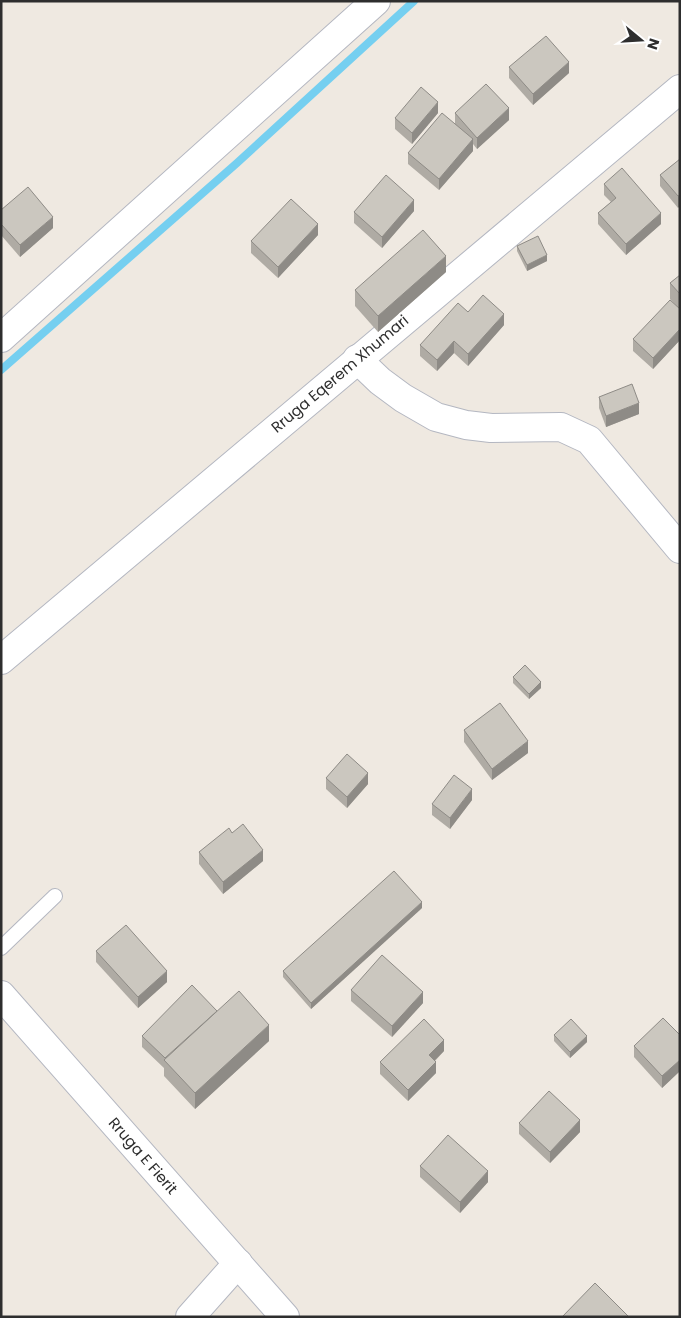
<svg xmlns="http://www.w3.org/2000/svg" width="681" height="1318" font-family="Poppins,sans-serif">
<style>
.lines{fill:none;stroke-linecap:round;stroke-linejoin:round}
.stream{stroke:#75cff0;stroke-width:8}
.lane-casing{stroke:#b4b7c1;stroke-width:16}
.street-casing{stroke:#b4b7c1;stroke-width:30}
.secondary-casing{stroke:#b4b7c1;stroke-width:30}
.lane{stroke:#fff;stroke-width:14}
.street{stroke:#fff;stroke-width:28}
.secondary{stroke:#fff;stroke-width:28}
.wall{fill:#afaba4}
.shaded-wall{fill:#8e8b86}
.building{fill:#cbc7bf;stroke:#8e8b86}
.labels{text-anchor:middle;stroke-width:4;stroke-linejoin:round;paint-order:stroke}
.street-label{font-size:15px;fill:#2e2e2e;stroke:#fff}
</style>
<rect width="100%" height="100%" fill="#efe9e1"/>
<g class="lines">
<polyline class="stream" points="1,370 237,163 414,1"/>
<g class="lane-casing">
<polyline id="lane" points="1,948 55,896"/>
</g>
<g class="street-casing">
<g id="street">
<polyline points="1,338 376,1"/>
<polyline points="357,359 380,381 403,398 436,417 466,425 491,428 561,427 589,440 680,549"/>
<polyline points="1,660 680,89"/>
<polyline points="190,1317 238,1263"/>
</g>
</g>
<g class="secondary-casing">
<polyline id="secondary" points="1,995 285,1317"/>
</g>
<use href="#lane" class="lane"/>
<use href="#street" class="street"/>
<use href="#secondary" class="secondary"/>
</g>
<g class="wall">
<polygon points="509,67 569,73 533,105 509,78"/>
<polygon points="438,113 412,144 395,129 395,118"/>
<polygon points="455,113 509,120 477,149 473,144 473,151 439,190 408,164 408,153 455,124"/>
<polygon points="680,159 678,208 660,186 660,175"/>
<polygon points="604,184 661,224 626,255 598,224 598,213 611,202 604,195"/>
<polygon points="1,210 53,228 20,257 1,235"/>
<polygon points="414,211 382,248 354,223 354,212"/>
<polygon points="318,235 278,278 251,253 251,241"/>
<polygon points="517,246 547,261 527,271 517,251"/>
<polygon points="446,272 378,332 355,306 355,290"/>
<polygon points="680,275 680,340 653,369 633,351 633,339 676,306 670,299 670,283"/>
<polygon points="468,312 504,325 468,366 454,353 437,371 420,356 420,345"/>
<polygon points="599,397 639,414 606,427 599,408"/>
<polygon points="513,677 541,688 529,699 513,683"/>
<polygon points="464,730 528,753 492,780 464,742"/>
<polygon points="326,778 368,784 347,808 326,789"/>
<polygon points="472,800 450,829 432,815 432,804"/>
<polygon points="232,833 263,861 223,894 199,864 199,852"/>
<polygon points="422,908 311,1009 283,977 283,971"/>
<polygon points="96,951 167,982 138,1008 96,962"/>
<polygon points="351,990 423,1003 392,1037 351,1001"/>
<polygon points="217,1011 269,1041 195,1109 164,1076 164,1068 142,1047 142,1036"/>
<polygon points="554,1035 587,1042 570,1058 554,1041"/>
<polygon points="680,1035 680,1071 662,1088 634,1057 634,1046"/>
<polygon points="444,1051 435,1061 436,1073 408,1101 380,1074 380,1062"/>
<polygon points="519,1123 580,1132 550,1163 519,1134"/>
<polygon points="420,1166 488,1182 460,1213 420,1177"/>
</g>
<g class="shaded-wall">
<polygon points="569,62 569,73 533,105 533,94"/>
<polygon points="438,102 438,113 412,144 412,133"/>
<polygon points="509,108 509,120 477,149 477,138"/>
<polygon points="473,139 473,151 439,190 439,179"/>
<polygon points="680,195 680,206 678,208 678,196"/>
<polygon points="414,200 414,211 382,248 382,237"/>
<polygon points="661,213 661,224 626,255 626,244"/>
<polygon points="53,217 53,228 20,257 20,245"/>
<polygon points="318,224 318,235 278,278 278,267"/>
<polygon points="547,255 547,261 527,271 527,265"/>
<polygon points="446,256 446,272 378,332 378,316"/>
<polygon points="504,314 504,325 468,366 468,354"/>
<polygon points="680,329 680,340 653,369 653,358"/>
<polygon points="454,341 454,353 437,371 437,360"/>
<polygon points="639,403 639,414 606,427 606,416"/>
<polygon points="541,682 541,688 529,699 529,694"/>
<polygon points="528,741 528,753 492,780 492,769"/>
<polygon points="368,773 368,784 347,808 347,797"/>
<polygon points="472,789 472,800 450,829 450,818"/>
<polygon points="263,850 263,861 223,894 223,882"/>
<polygon points="422,902 422,908 311,1009 311,1003"/>
<polygon points="167,971 167,982 138,1008 138,997"/>
<polygon points="423,992 423,1003 392,1037 392,1026"/>
<polygon points="269,1025 269,1041 195,1109 195,1093"/>
<polygon points="587,1036 587,1042 570,1058 570,1052"/>
<polygon points="444,1040 444,1051 429,1066 429,1055"/>
<polygon points="680,1060 680,1071 662,1088 662,1076"/>
<polygon points="436,1062 436,1073 408,1101 408,1090"/>
<polygon points="580,1120 580,1132 550,1163 550,1152"/>
<polygon points="488,1171 488,1182 460,1213 460,1202"/>
</g>
<g class="building">
<polygon points="546,36 569,62 533,94 509,67"/>
<polygon points="486,84 509,108 477,138 455,113"/>
<polygon points="421,87 438,102 412,133 395,118"/>
<polygon points="442,113 473,139 439,179 408,153"/>
<polygon points="680,159 680,195 678,196 660,175"/>
<polygon points="622,168 661,213 626,244 598,213 616,198 604,184"/>
<polygon points="386,175 414,200 382,237 354,212"/>
<polygon points="28,187 53,217 20,245 1,224 1,210"/>
<polygon points="291,199 318,224 278,267 251,241"/>
<polygon points="423,230 446,256 378,316 355,290"/>
<polygon points="538,236 547,255 527,265 517,246"/>
<polygon points="680,275 680,294 670,283"/>
<polygon points="483,295 504,314 468,354 454,341 437,360 420,345 458,303 468,312"/>
<polygon points="670,300 680,309 680,329 653,358 633,339"/>
<polygon points="632,384 639,403 606,416 599,397"/>
<polygon points="525,665 541,682 529,694 513,677"/>
<polygon points="500,703 528,741 492,769 464,730"/>
<polygon points="347,754 368,773 347,797 326,778"/>
<polygon points="454,775 472,789 450,818 432,804"/>
<polygon points="243,824 263,850 223,882 199,852 229,828 232,833"/>
<polygon points="394,871 422,902 311,1003 283,971"/>
<polygon points="126,925 167,971 138,997 96,951"/>
<polygon points="382,955 423,992 392,1026 351,990"/>
<polygon points="192,985 217,1011 165,1058 142,1036"/>
<polygon points="239,991 269,1025 195,1093 164,1060"/>
<polygon points="663,1018 680,1035 680,1060 662,1076 634,1046"/>
<polygon points="424,1019 444,1040 429,1055 436,1062 408,1090 380,1062"/>
<polygon points="571,1019 587,1036 570,1052 554,1035"/>
<polygon points="549,1091 580,1120 550,1152 519,1123"/>
<polygon points="448,1135 488,1171 460,1202 420,1166"/>
<polygon points="595,1283 629,1317 562,1317"/>
</g>
<g class="labels">
<g class="street-label">
<text transform="translate(340 374) rotate(-40)" y="5">Rruga Eqerem Xhumari</text>
<text transform="translate(143 1156) rotate(49)" y="5">Rruga E Fierit</text>
</g>
</g>
<rect width="681" height="1318" fill="none" stroke="#2e2e2e" stroke-width="5"/>
<g transform="translate(641 40) rotate(108)" stroke="#ffffff" stroke-width="4" paint-order="stroke">
<path d="M0-4L9 19L0 12L-9 19Z" fill="#2e2e2e"/>
<text y="-8" font-size="14" font-weight="bold" text-anchor="middle" fill="#2e2e2e">N</text>
</g>
</svg>
